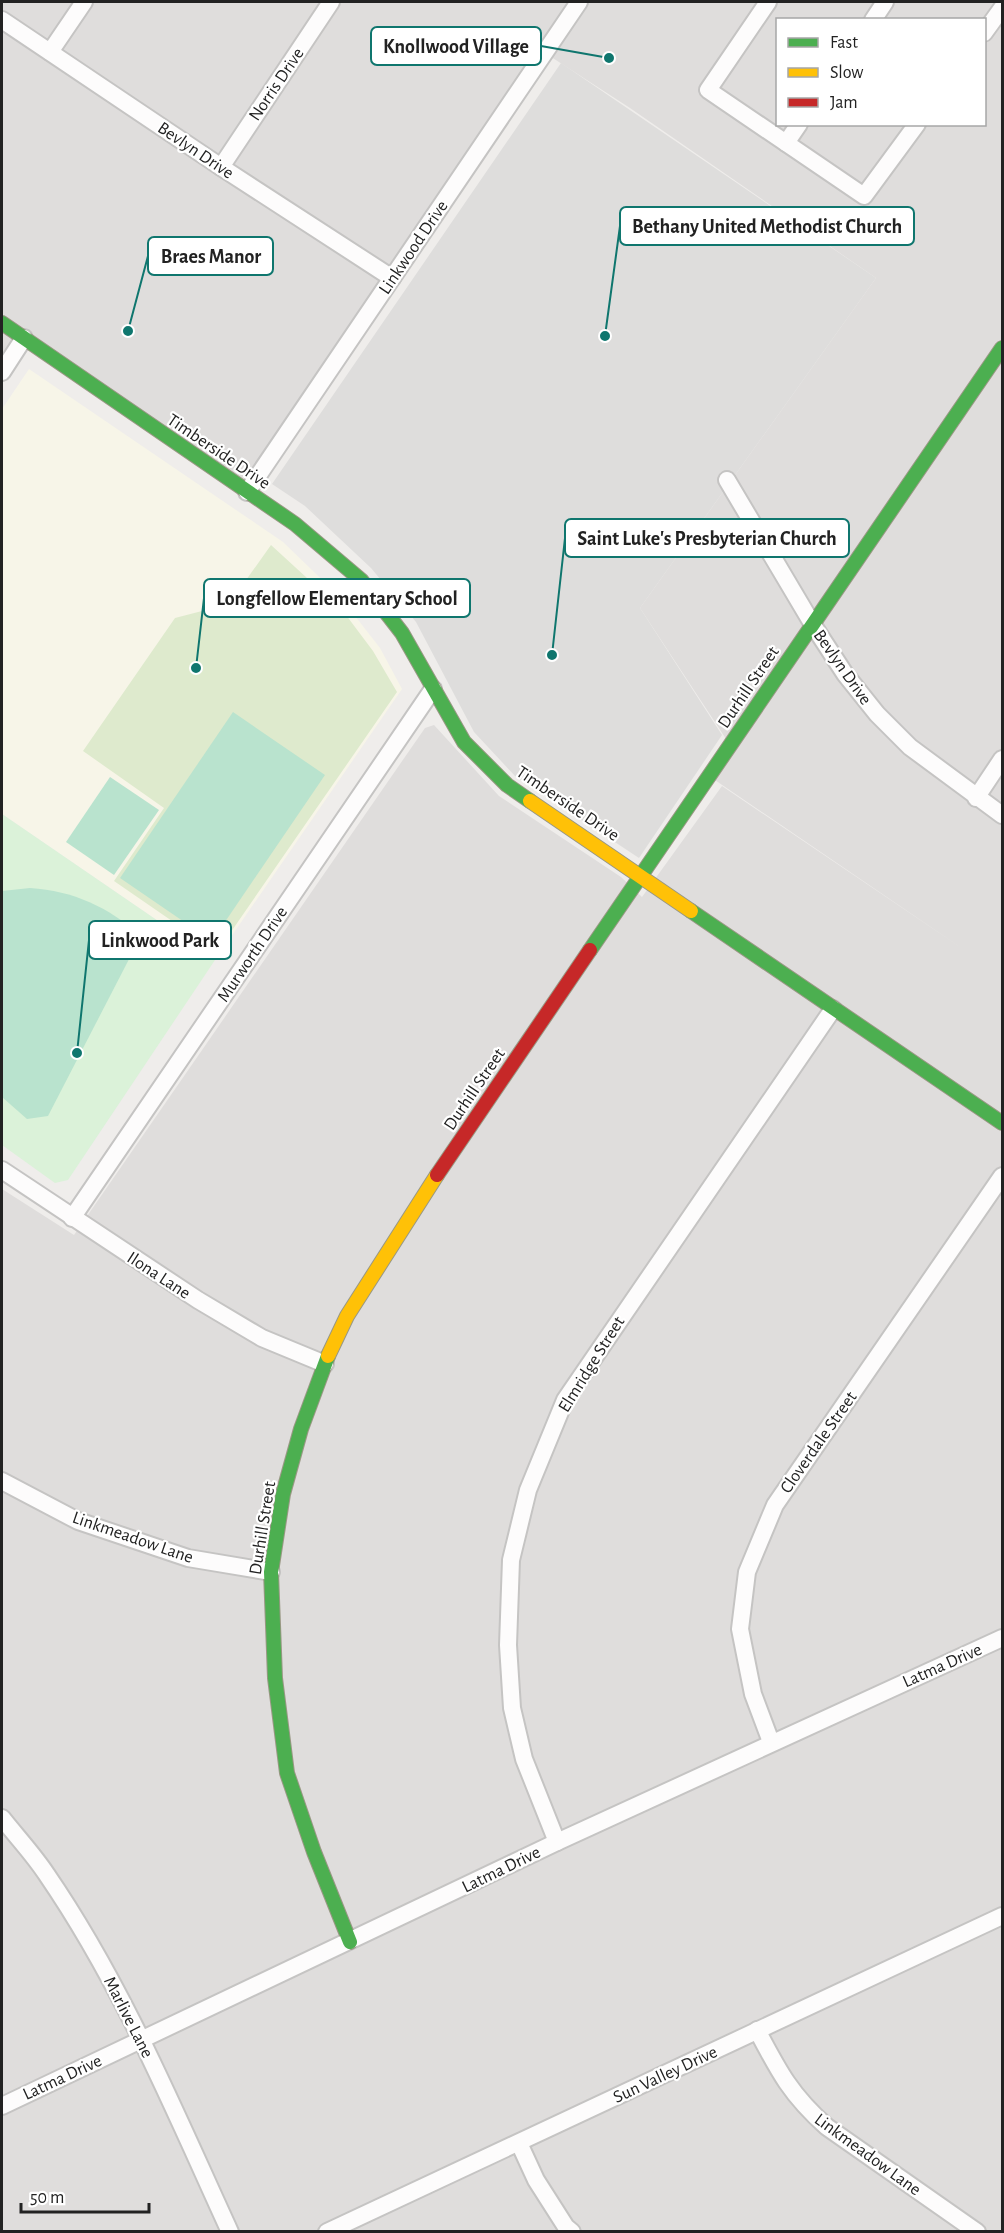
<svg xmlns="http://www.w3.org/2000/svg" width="1004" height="2233" font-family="'Alegreya Sans',sans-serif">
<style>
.residential{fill:#dfdddc;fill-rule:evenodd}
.education{fill:#f7f5e8}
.religious{fill:#dedddc}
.grass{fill:#deeacd}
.park{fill:#dbf2d9}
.pitch{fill:#b9e3ce}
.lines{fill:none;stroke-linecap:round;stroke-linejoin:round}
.street-casing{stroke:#c5c4c3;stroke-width:20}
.fast-casing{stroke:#999884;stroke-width:16}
.slow-casing{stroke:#999884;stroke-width:16}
.jam-casing{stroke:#999884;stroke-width:16}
.street{stroke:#fdfcfc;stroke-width:16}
.fast{stroke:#4caf50;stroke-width:14}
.slow{stroke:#ffc107;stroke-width:14}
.jam{stroke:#c62828;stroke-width:14}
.labels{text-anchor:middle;stroke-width:4.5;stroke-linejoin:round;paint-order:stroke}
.street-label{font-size:18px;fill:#222;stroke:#fff}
.leader{fill:none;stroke:#0f766e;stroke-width:2}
.callout-dot{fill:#0f766e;stroke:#fff;stroke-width:2}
.callout{fill:#fff;stroke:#0f766e;stroke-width:2}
.callout-label{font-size:20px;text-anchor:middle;font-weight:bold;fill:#222}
</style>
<rect width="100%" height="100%" fill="#efedeb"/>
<path class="residential" d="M2 2H1002V2231H2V1189L74 1235 425 728 434 725 499 796 621 877 642 897 722 786 963 949 709 776 730 745 640 608 876 278 630 108 545 53 247 492 25 339 2 372ZM778 20H984V124H778Z"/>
<polygon class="education" points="29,369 283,542 341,598 380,648 402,689 215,960 2,814 2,409"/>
<polygon class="religious" points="561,63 876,278 640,608 722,735 639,858 515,776 474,732 416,622 371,568 305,506 272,484"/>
<polygon class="grass" points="271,545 343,611 373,651 397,692 217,952 114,881 164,808 83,751 175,618 229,604"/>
<polygon class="park" points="2,814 215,960 68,1180 55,1183 2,1145"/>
<g class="pitch">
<polygon points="233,712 325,775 212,941 120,878"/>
<polygon points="110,777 159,810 114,875 66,842"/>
<path d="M30 888C74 891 108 907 141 936L48 1116 27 1119 2 1097V891Z"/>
</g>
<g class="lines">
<g class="street-casing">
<g id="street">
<polyline points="768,2 708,90 864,196 917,124"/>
<polyline points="2,20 221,167 392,278"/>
<polyline points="873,20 885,2"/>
<polyline points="984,33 1002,8"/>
<polyline points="50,52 84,2"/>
<polyline points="786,143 799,124"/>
<polyline points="221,167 331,2"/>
<polyline points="2,372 24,338"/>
<polyline points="727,480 813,625 845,674 877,714 910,747 1002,815"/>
<polyline points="247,492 579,2"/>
<polyline points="976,798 1002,759"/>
<polyline points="2,1170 198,1300 262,1338 325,1364"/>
<polyline points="72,1218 433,689"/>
<polyline points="2,1481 78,1521 188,1558 271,1572"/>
<polyline points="771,1742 753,1694 740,1629 747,1572 775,1505 1002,1176"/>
<path d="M2 1818C17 1837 34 1855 47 1875 123 1986 174 2110 230 2232"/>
<polyline points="557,1842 524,1759 512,1708 508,1645 511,1560 528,1490 565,1400 833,1009"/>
<path d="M757 2030C779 2072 791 2095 827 2127L977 2232"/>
<polyline points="2,2106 557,1842 1002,1638"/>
<polyline points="519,2143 536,2180 566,2227 572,2232"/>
<polyline points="327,2232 1002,1916"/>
</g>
</g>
<g class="fast-casing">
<g id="fast">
<polyline points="2,323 295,524 361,580 402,633 464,742 507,785 530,801"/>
<polyline points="691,911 1002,1123"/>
<polyline points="590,950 1002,348"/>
<polyline points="328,1356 301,1429 283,1494 271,1572 275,1678 287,1773 314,1852 350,1942"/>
</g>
</g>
<g class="slow-casing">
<g id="slow">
<polyline points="530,801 691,911"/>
<polyline points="328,1356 347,1316 437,1175"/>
</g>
</g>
<g class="jam-casing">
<polyline id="jam" points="437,1175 590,950"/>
</g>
<use href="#street" class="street"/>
<use href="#fast" class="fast"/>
<use href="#slow" class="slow"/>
<use href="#jam" class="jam"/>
</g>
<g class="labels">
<g class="street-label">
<text transform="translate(276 84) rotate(-56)" y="6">Norris Drive</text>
<text transform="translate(196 150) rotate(34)" y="6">Bevlyn Drive</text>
<text transform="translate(413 247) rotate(-56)" y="6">Linkwood Drive</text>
<text transform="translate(219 451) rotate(34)" y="6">Timberside Drive</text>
<text transform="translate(843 667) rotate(55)" y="6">Bevlyn Drive</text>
<text transform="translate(748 687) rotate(-56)" y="6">Durhill Street</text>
<text transform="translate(568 803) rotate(34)" y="6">Timberside Drive</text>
<text transform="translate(252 954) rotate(-56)" y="6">Murworth Drive</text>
<text transform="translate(474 1089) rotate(-56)" y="6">Durhill Street</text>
<text transform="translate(159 1275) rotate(33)" y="6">Ilona Lane</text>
<text transform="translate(591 1364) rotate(-58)" y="6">Elmridge Street</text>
<text transform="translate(818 1442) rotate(-55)" y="6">Cloverdale Street</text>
<text transform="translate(262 1528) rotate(-81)" y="6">Durhill Street</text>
<text transform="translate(133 1537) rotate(19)" y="6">Linkmeadow Lane</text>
<text transform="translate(942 1665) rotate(-24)" y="6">Latma Drive</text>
<text transform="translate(501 1869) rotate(-26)" y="6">Latma Drive</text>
<text transform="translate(129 2017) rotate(63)" y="6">Marlive Lane</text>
<text transform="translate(665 2074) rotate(-25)" y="6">Sun Valley Drive</text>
<text transform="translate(62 2077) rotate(-25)" y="6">Latma Drive</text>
<text transform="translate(868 2154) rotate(36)" y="6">Linkmeadow Lane</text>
</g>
</g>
<path class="leader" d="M609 58L541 46M605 336L620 226M128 331L148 256M552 655L565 538M196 668L204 598M77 1053L89 940"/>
<g class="callout-dot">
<circle cx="609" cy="58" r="6"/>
<circle cx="605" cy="336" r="6"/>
<circle cx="128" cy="331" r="6"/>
<circle cx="552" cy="655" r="6"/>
<circle cx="196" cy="668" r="6"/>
<circle cx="77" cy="1053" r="6"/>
</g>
<g class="callout">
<rect x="371" y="27" width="170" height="38" rx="6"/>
<rect x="620" y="207" width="294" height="38" rx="6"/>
<rect x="148" y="237" width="125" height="38" rx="6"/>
<rect x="565" y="519" width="284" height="38" rx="6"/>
<rect x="204" y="579" width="266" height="38" rx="6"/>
<rect x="89" y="921" width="142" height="38" rx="6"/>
</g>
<g class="callout-label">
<text x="456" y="53">Knollwood Village</text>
<text x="767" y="233">Bethany United Methodist Church</text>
<text x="211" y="263">Braes Manor</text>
<text x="707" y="545">Saint Luke's Presbyterian Church</text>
<text x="337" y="605">Longfellow Elementary School</text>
<text x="160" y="947">Linkwood Park</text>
</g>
<rect width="1004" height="2233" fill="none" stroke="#222222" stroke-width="6"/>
<rect x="776" y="18" width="210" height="108" fill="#ffffff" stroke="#a7a7a7" stroke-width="1.5"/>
<rect x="788" y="38" width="30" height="9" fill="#4caf50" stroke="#a7a7a7" stroke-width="1.5"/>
<text x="830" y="48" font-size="18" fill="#222222">Fast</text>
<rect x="788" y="68" width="30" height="9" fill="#ffc107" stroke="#a7a7a7" stroke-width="1.5"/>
<text x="830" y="78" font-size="18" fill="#222222">Slow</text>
<rect x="788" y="98" width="30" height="9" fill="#c62828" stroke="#a7a7a7" stroke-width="1.5"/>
<text x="830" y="108" font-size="18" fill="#222222">Jam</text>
<path d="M21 2203v9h128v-9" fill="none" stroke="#222222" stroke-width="3"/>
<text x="30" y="2203" font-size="18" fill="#222222" stroke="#ffffff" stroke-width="4.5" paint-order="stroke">50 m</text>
</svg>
